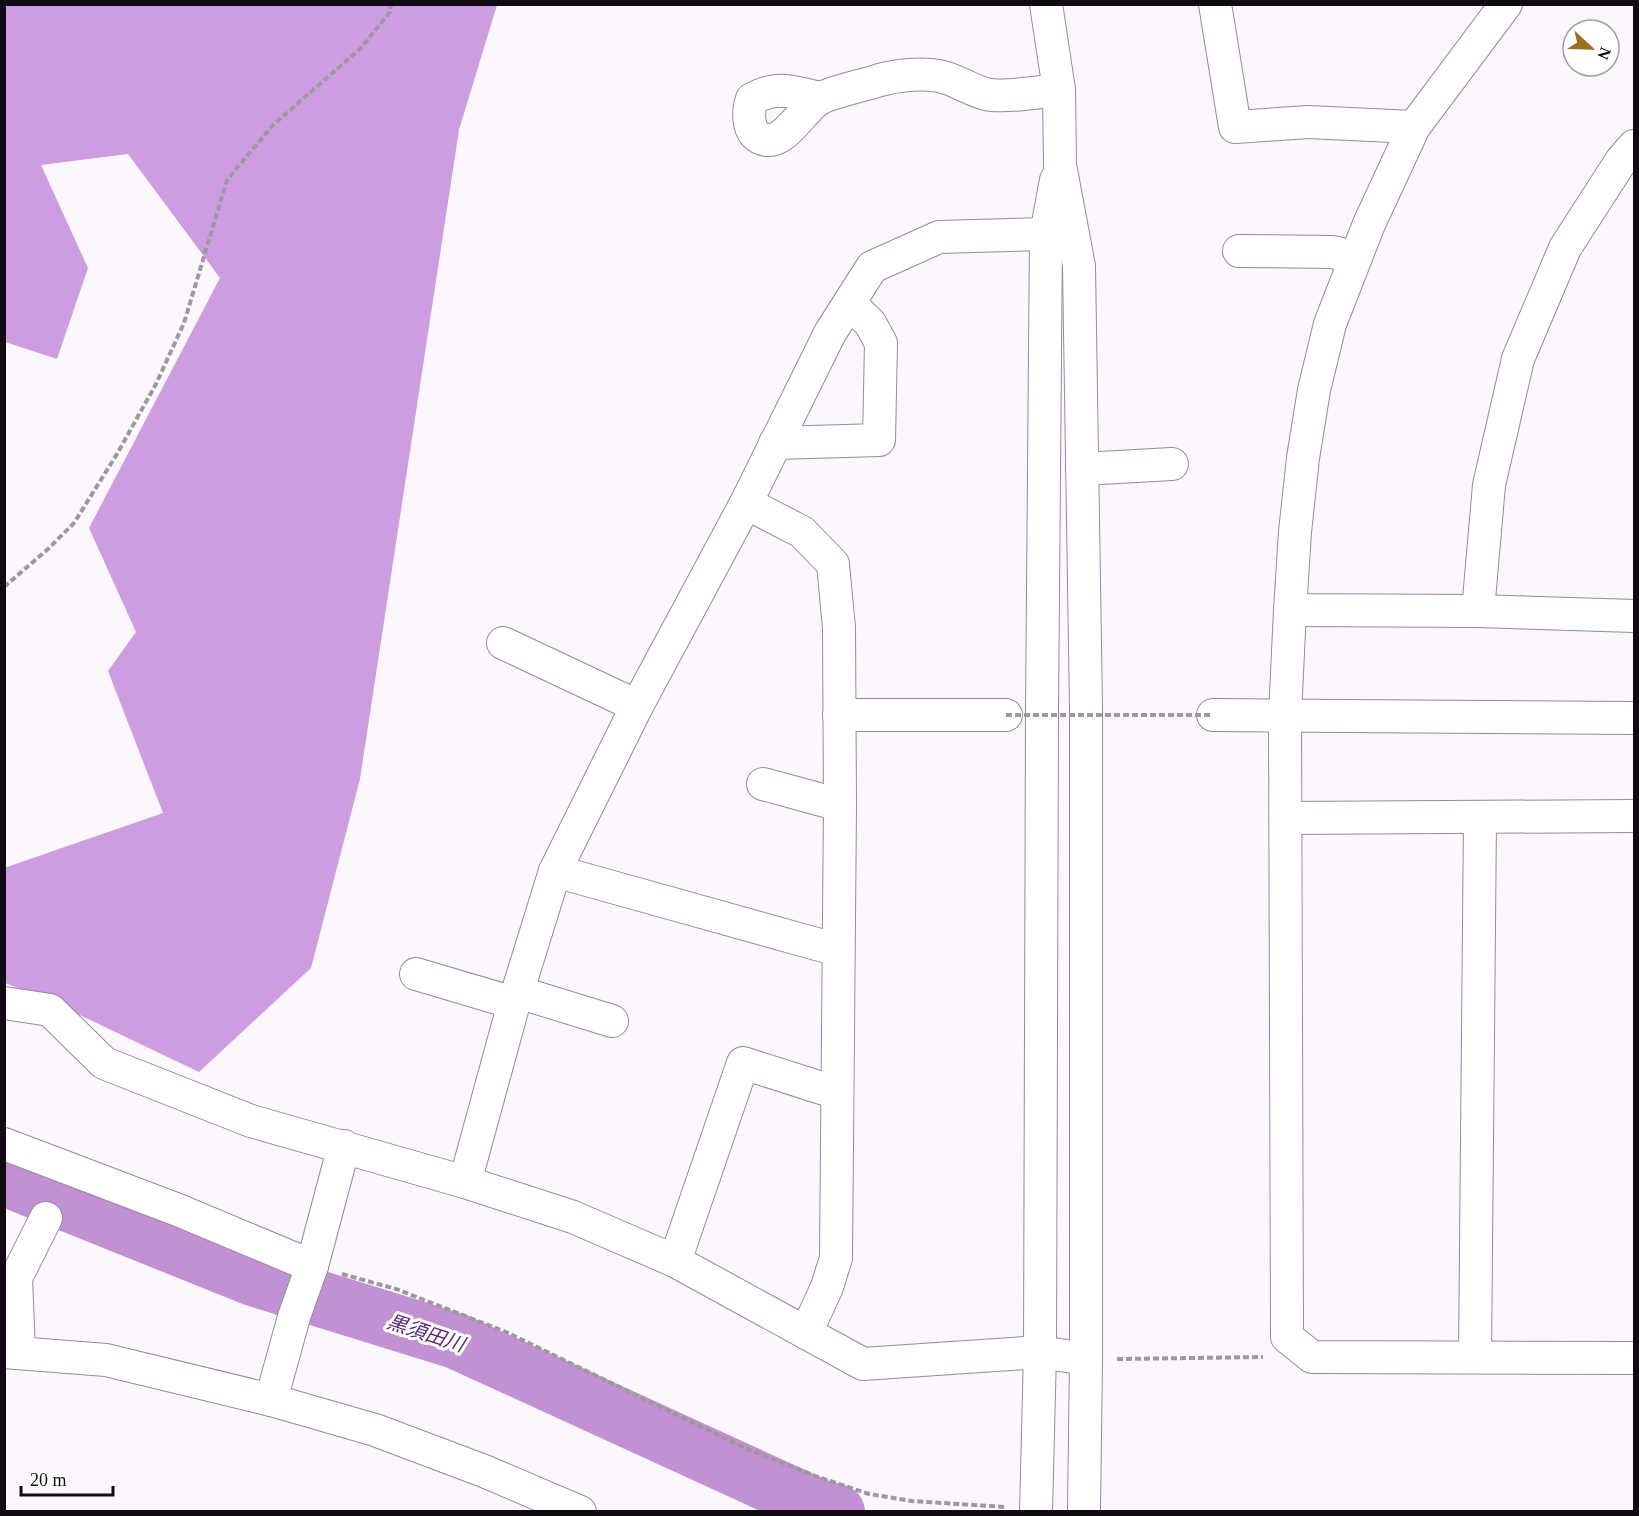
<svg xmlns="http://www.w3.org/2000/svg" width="1639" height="1516" font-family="'Times New Roman','Noto Sans JP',serif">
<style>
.forest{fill:#ce9ce0}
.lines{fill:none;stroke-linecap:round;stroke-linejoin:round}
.river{stroke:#c291d4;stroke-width:56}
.minor-casing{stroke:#9986a1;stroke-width:34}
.path{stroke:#9d989f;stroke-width:4;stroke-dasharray:6 3;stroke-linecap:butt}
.minor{stroke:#fff;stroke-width:32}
.path-bridge{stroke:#9d989f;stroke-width:4;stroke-dasharray:6 3;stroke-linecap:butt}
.labels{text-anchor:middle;stroke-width:6;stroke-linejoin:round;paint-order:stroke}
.water-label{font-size:20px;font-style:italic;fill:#612575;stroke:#fff}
</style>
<rect width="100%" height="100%" fill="#fbf7fd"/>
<polygon class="forest" points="5,5 497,5 459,130 360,779 311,968 199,1072 42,997 5,983 4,868 163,813 108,671 136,632 89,528 220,278 128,154 41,165 88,268 57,359 5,342"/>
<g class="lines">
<polyline class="river" points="4,1178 253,1278 456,1341 819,1507 837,1512"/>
<g class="minor-casing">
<g id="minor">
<polyline points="1046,4 1059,90 1060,165 1079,266 1086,709 1086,1359 1084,1512"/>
<polyline points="1215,4 1235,127 1308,122 1414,127"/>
<polyline points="1506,4 1414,127 1369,224 1330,324 1314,390 1303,458 1295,532 1290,610 1478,611 1634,616"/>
<path d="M820 98C793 92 777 85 752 99 747 113 747 138 767 140 786 142 803 109 819 99 831 92 865 85 880 80 898 75 921 73 939 76 955 79 970 90 986 94 999 98 1043 92 1059 90"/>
<polyline points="1239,251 1332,252 1356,257"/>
<polyline points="775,443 879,440 881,343 870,323 849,303"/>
<polyline points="1082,469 1172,464"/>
<polyline points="746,503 802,532 833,564 839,628 840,805 836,1258 827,1287 806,1333"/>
<polyline points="1290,610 1285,715 1287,1337 1312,1357 1634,1358"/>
<polyline points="1478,611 1489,485 1518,359 1565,248 1621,161 1634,146"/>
<polyline points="503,643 637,706"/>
<polyline points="839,715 1006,715"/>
<polyline points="1213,715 1634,718"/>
<polyline points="763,784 840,805"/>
<polyline points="1286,818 1634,816"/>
<polyline points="555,871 838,950"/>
<polyline points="416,974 514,1003"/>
<polyline points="518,992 612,1021"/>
<polyline points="4,1003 50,1010 104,1063 251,1121 465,1182 573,1217 675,1261 863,1364 1040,1352 1086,1359"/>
<polyline points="4,1144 178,1210 312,1266"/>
<polyline points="465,1182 514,1003 555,871 637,706 746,503 830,333 872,267 939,237 1046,234"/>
<polyline points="675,1261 743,1063 837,1093"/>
<polyline points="4,1352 106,1360 271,1400 375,1430 484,1471 580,1512"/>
<polyline points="19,1352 16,1278 46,1218"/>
<polyline points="1475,1357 1480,817"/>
<polyline points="271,1400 294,1317 312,1266 344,1146"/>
<polyline points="1036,1512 1040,1352 1042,711 1046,234 1056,180"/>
</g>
</g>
<g class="path">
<polyline points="4,587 48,549 74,523 117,454 156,384 184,323 227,180 273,125 361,48 390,12 391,4"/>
<polyline points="342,1274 396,1289 506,1332 745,1448 818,1477 869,1494 912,1501 1005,1507"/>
<polyline points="1117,1359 1263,1357"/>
</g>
<use href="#minor" class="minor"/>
<polyline class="path-bridge" points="1006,715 1213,715"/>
</g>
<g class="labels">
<g class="water-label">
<text transform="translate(426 1333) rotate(18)" y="7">黒須田川</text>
</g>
</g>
<rect width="1639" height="1516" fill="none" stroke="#110a13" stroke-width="12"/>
<g transform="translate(1591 48) rotate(112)"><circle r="28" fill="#ffffff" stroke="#a09da1" stroke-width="1.5"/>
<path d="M0-4.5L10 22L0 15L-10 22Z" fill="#9a6f1e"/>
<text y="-9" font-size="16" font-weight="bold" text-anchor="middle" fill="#110a13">N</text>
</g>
<path d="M21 1486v9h92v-9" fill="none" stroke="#110a13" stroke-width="3"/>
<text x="30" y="1486" font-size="18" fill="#110a13" stroke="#ffffff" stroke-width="4.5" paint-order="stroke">20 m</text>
</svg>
